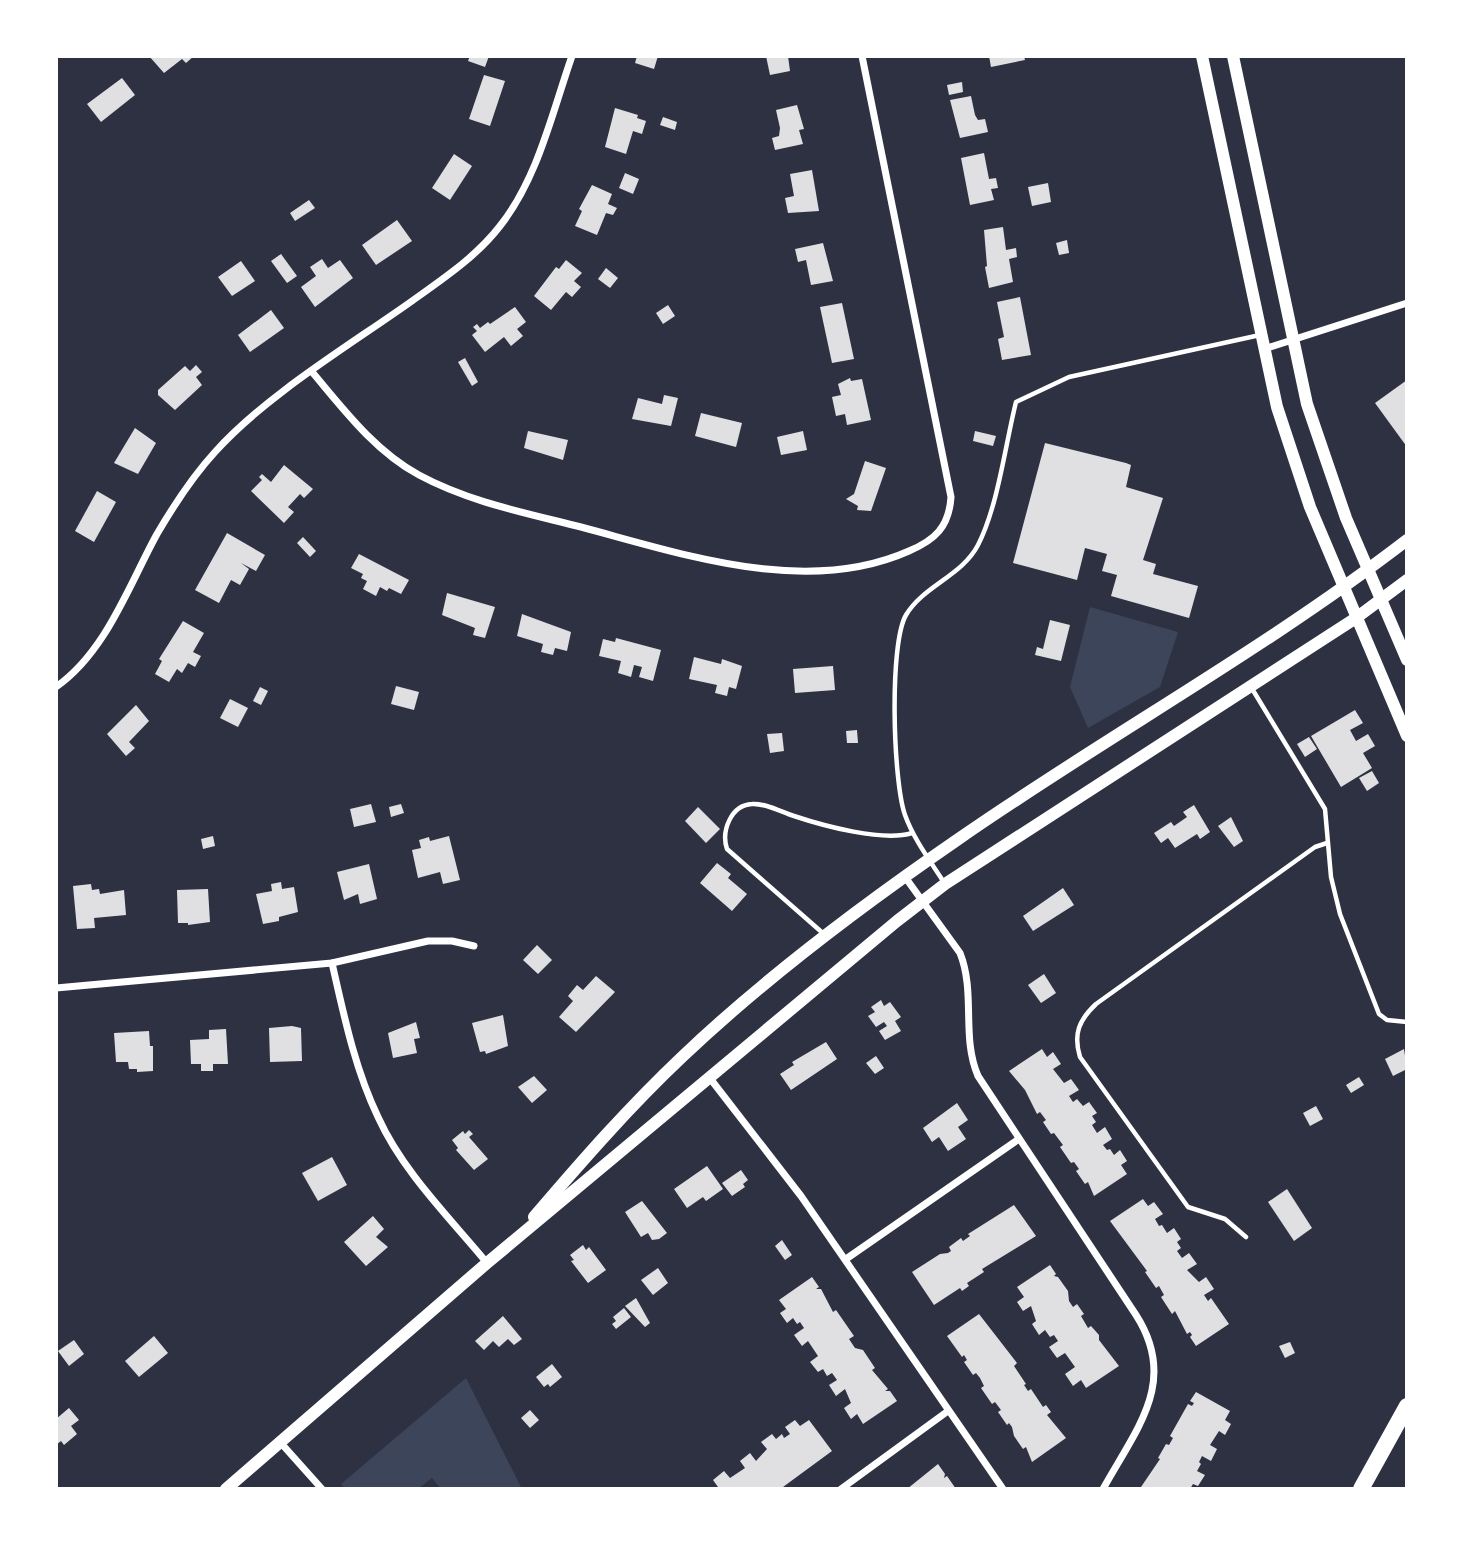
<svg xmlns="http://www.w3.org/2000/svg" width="1463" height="1545" font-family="'Roboto Condensed',sans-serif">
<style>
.green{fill:#3c4559}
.building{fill:#e0e0e3}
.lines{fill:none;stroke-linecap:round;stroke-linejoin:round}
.service{stroke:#fff;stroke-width:4.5}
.minor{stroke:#fff;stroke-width:7}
.secondary{stroke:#fff;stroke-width:12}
.motorway{stroke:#fff;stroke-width:16}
</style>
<rect width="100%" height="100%" fill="#2d3142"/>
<g class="green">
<polygon points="1090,607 1178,632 1160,687 1088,728 1070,687"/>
<polygon points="466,1378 522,1489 441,1489 432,1478 418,1489 345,1489 341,1484"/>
</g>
<g class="building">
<polygon points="149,56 194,56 186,63 182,59 164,73"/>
<polygon points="470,56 489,56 485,67 468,61"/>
<polygon points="637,56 658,56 654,69 635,63"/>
<polygon points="766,56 788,56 790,71 770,75"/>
<polygon points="989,56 1024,56 1025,60 991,67"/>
<polygon points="484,75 505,81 490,126 469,119"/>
<polygon points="122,78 135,95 101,122 87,104"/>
<polygon points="962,82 963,92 949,95 947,85"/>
<polygon points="971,96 975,115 978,120 985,119 988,132 960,138 950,100"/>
<polygon points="797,105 804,129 799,130 803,144 775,150 772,138 779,136 780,128 776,110"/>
<polygon points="615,108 638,115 637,118 646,121 642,134 633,131 626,154 605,147"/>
<polygon points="663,117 677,122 675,130 660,125"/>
<polygon points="984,153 989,179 996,178 998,188 991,189 994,200 970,205 961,158"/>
<polygon points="454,154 472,166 450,200 432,188"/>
<polygon points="812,170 819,211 788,213 785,198 794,196 790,174"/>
<polygon points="625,173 639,179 633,194 619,188"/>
<polygon points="1048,183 1051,202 1032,206 1028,187"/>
<polygon points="592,185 612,194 608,204 617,208 613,215 606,213 597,235 575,226 582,211 579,209"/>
<polygon points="309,200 315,208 295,221 290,213"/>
<polygon points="397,220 412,241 376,265 362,245"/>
<polygon points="1003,227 1006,250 1016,248 1017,257 1009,259 1013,282 989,288 985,267 987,266 984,230"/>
<polygon points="1067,240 1069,253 1059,255 1056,243"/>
<polygon points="823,243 833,281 811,285 806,260 798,262 795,249"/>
<polygon points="281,254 297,276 287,283 271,261"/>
<polygon points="322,259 328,268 340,260 353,278 315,307 301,287 316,276 310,267"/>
<polygon points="566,260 582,273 574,281 581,287 572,297 566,292 551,310 534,296 556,267 559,269"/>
<polygon points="241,261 255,281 232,296 218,277"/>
<polygon points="606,268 618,278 610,288 598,279"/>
<polygon points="1020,297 1031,355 1002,360 998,339 1004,337 997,302"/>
<polygon points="842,303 854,359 832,363 820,307"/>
<polygon points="668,305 675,316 663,324 656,313"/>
<polygon points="515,307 526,322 517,329 523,336 511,346 504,337 485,352 472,335 477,331 473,327 477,324 480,328 488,322 490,324"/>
<polygon points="271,310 284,328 250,352 238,335"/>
<polygon points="465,358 478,382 472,386 458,362"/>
<polygon points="196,365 202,372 196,377 202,385 175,410 158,395 158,390 185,366 190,371"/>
<polygon points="850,378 851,381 862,379 871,420 847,425 845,414 836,416 832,397 841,395 838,384"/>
<polygon points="1407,380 1407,447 1375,403"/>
<polygon points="664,395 678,398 671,426 632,419 638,398 662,404"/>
<polygon points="701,413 742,423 736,447 695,436"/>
<polygon points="135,428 156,443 138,474 114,463"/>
<polygon points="528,431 568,440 563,460 524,448"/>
<polygon points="803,431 807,450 781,455 777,437"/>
<polygon points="975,431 996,436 993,446 973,441"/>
<polygon points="1045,443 1126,463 1131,465 1126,487 1163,498 1143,560 1156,564 1153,574 1198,586 1189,618 1111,596 1117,575 1102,571 1107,554 1085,548 1077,580 1013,563"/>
<polygon points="865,461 886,468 871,511 857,510 858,506 846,499 854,494"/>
<polygon points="284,465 313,489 304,498 300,494 288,507 294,512 284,523 251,491 262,480 259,477 262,474 271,482"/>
<polygon points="97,491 116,502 94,542 75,531"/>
<polygon points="227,533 265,555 256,571 241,563 249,569 240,585 231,580 219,603 195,590"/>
<polygon points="303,537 316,551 310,557 297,543"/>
<polygon points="359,554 409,580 401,594 389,588 387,591 380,587 376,596 363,589 367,581 361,578 363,574 351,568"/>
<polygon points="447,593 495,607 485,638 473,635 475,628 442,615"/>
<polygon points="522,614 571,632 567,651 555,648 553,655 541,652 543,644 517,636"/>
<polygon points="1050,620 1070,625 1061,661 1035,655 1037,647 1043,649"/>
<polygon points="183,621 204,633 193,652 201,656 195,667 188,663 182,673 177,669 169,682 155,674 162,661 159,659"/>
<polygon points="616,638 661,650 653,681 639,677 642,667 634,665 631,677 618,673 621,661 599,656 603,639 615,642"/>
<polygon points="694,657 721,664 722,659 742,666 736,689 729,687 727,696 715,693 717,685 689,679"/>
<polygon points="833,666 835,690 795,693 793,669"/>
<polygon points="396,686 419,692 414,710 391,704"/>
<polygon points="260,687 268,691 261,705 253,701"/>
<polygon points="230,699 248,708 238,727 220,718"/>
<polygon points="136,705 149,721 129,742 135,748 126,756 107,734"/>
<polygon points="1355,710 1363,723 1350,730 1356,741 1368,734 1375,746 1363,753 1372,768 1341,787 1311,736"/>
<polygon points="857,730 858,743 847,743 846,731"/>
<polygon points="782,733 784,751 770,753 767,734"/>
<polygon points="1309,737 1317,749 1305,757 1297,744"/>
<polygon points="1372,771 1379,783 1367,791 1359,778"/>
<polygon points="371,804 376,822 354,827 350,809"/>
<polygon points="401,804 404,813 391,817 389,807"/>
<polygon points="1194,805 1210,832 1200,839 1197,834 1175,848 1168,838 1161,843 1154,833 1171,822 1174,826 1187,817 1183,812"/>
<polygon points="698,807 720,829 706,843 685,821"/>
<polygon points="1231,817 1243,841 1234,847 1218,826"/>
<polygon points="213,836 215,846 203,849 201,839"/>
<polygon points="449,836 460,880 443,884 440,872 418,878 412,850 421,848 419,840 429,837 430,841"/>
<polygon points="717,863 731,874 728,878 747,894 732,911 700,883"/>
<polygon points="369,864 377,899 360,904 358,894 344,900 337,872"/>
<polygon points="281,882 282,889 294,887 298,912 279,917 279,921 263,924 256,894 272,891 271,884"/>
<polygon points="91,884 92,890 99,889 100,894 124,890 126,915 94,918 95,928 77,929 73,886"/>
<polygon points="1063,888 1074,905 1033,931 1023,916"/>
<polygon points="208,889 210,922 188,925 188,923 178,923 177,890"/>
<polygon points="537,945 552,960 538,974 523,960"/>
<polygon points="1044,974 1056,993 1041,1003 1028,985"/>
<polygon points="596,976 615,992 576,1032 559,1017 573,1001 568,996 577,985 583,990"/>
<polygon points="881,1000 884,1006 890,1002 901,1017 895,1021 901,1031 885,1040 879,1031 887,1026 884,1022 876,1027 868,1016 875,1012 871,1007"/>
<polygon points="503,1015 508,1046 486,1054 485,1051 480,1052 472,1023"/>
<polygon points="416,1022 420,1038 414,1039 417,1053 393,1058 388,1033"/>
<polygon points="292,1026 301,1028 302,1061 270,1062 269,1028"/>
<polygon points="226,1029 228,1064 213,1064 213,1071 201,1071 201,1064 191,1064 190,1040 209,1039 209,1030"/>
<polygon points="149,1031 150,1046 153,1046 153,1071 137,1072 137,1069 129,1069 128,1062 116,1062 114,1033"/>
<polygon points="826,1042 837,1059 791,1090 780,1074 794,1065 792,1062"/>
<polygon points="1042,1049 1047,1057 1053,1052 1061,1064 1053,1069 1064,1083 1071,1079 1079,1090 1069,1096 1073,1102 1077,1099 1083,1106 1089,1102 1097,1113 1092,1116 1096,1122 1092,1125 1097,1133 1105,1127 1112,1139 1103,1145 1107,1150 1110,1149 1114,1155 1120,1150 1127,1161 1121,1165 1127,1174 1094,1196 1088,1182 1085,1184 1076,1171 1079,1169 1074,1162 1071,1163 1060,1147 1063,1145 1054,1133 1051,1134 1043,1122 1046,1120 1040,1112 1037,1114 1025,1090 1009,1071"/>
<polygon points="1404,1049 1407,1069 1393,1076 1385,1059"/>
<polygon points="876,1056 884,1068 875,1074 866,1063"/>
<polygon points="534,1076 547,1090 532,1103 518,1087"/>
<polygon points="1359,1077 1364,1085 1351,1093 1346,1085"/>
<polygon points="957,1103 968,1120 958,1127 966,1139 948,1151 939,1137 932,1142 923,1128"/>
<polygon points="1316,1106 1323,1119 1310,1126 1303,1113"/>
<polygon points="469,1130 473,1134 469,1137 488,1159 474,1170 456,1150 458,1148 452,1140 463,1131 465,1134"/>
<polygon points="332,1157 347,1185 318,1201 302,1173"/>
<polygon points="707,1166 723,1189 706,1201 703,1197 687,1208 674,1189"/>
<polygon points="741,1170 748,1180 743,1184 745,1187 732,1196 722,1183"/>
<polygon points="1287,1189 1312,1228 1294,1241 1268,1202"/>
<polygon points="1143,1199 1148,1206 1154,1202 1163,1214 1155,1219 1159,1226 1162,1225 1167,1233 1174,1228 1181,1239 1177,1242 1181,1248 1177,1251 1182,1258 1189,1253 1197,1264 1187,1270 1199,1282 1206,1277 1214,1289 1204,1295 1208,1301 1211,1298 1229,1324 1196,1346 1190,1337 1192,1335 1190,1332 1187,1334 1175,1311 1172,1314 1161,1297 1164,1295 1159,1286 1156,1288 1145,1272 1147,1271 1110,1221"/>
<polygon points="642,1201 667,1233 659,1239 652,1240 648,1233 641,1237 625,1212"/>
<polygon points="1014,1205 1036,1236 982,1269 984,1272 967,1283 969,1286 962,1291 960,1288 934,1305 912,1272 940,1254 948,1253 951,1251 949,1247 961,1238 963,1241 970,1236 968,1234"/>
<polygon points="373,1216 384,1229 376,1237 388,1247 366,1266 344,1242"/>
<polygon points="782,1240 792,1255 785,1260 775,1246"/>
<polygon points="583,1245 586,1250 589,1247 606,1270 588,1283 571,1261 574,1260 570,1255"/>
<polygon points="1050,1265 1056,1274 1054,1276 1058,1277 1068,1291 1069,1301 1073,1307 1077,1304 1084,1314 1081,1316 1088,1328 1091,1326 1099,1335 1099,1340 1119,1366 1086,1388 1081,1380 1073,1386 1065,1374 1075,1367 1065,1353 1057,1358 1049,1347 1058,1341 1054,1335 1050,1337 1045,1330 1039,1335 1032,1324 1036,1321 1031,1306 1023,1311 1017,1302 1024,1297 1017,1287"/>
<polygon points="658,1268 668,1283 653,1295 641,1280"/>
<polygon points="812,1277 819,1287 816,1289 821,1289 833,1312 836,1310 854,1336 849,1339 855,1348 863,1350 875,1368 872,1370 888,1389 885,1391 890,1391 897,1401 863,1424 857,1414 851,1419 844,1408 851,1403 845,1389 836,1396 829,1385 837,1380 832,1373 827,1376 823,1369 818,1372 810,1362 818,1356 808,1341 802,1346 794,1335 804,1328 800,1322 797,1324 793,1318 787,1323 780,1313 786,1309 779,1300"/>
<polygon points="636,1298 650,1323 645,1327 625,1306"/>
<polygon points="624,1308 631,1317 616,1329 612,1324 616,1321 613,1317"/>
<polygon points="979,1314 1017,1363 1014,1366 1026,1384 1024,1385 1028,1391 1031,1389 1043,1407 1046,1405 1051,1412 1047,1415 1066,1438 1032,1462 1026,1447 1023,1449 1014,1436 1012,1427 1009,1423 1007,1425 998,1412 1001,1410 995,1402 992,1404 981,1388 984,1386 980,1378 976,1373 973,1375 964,1362 967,1360 964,1355 962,1357 947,1336"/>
<polygon points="503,1316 522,1339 514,1345 508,1339 499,1347 493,1341 484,1350 475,1341"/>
<polygon points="154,1336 168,1353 139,1377 125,1361"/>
<polygon points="74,1340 84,1354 69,1366 58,1351"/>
<polygon points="1290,1342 1295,1353 1285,1358 1279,1346"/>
<polygon points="552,1364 562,1377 550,1387 548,1384 544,1387 536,1377"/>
<polygon points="1196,1392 1230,1411 1225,1420 1231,1424 1225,1435 1219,1431 1210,1445 1217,1449 1211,1461 1202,1456 1199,1462 1201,1464 1197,1471 1205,1475 1198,1486 1193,1484 1190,1489 1144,1489 1141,1487 1160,1459 1158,1458 1166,1444 1169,1445 1173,1438 1170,1436 1188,1404 1192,1406 1194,1403 1190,1401"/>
<polygon points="69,1408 79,1420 71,1426 77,1434 64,1445 61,1441 56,1445 56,1419"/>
<polygon points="530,1410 539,1420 530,1428 521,1418"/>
<polygon points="795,1420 800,1426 809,1420 832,1451 783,1487 715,1489 718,1487 713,1480 724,1471 730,1478 745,1468 740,1461 750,1453 756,1461 767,1449 761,1442 772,1434 776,1439 782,1434 784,1438 790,1434 785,1427"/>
<polygon points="938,1464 945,1474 944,1478 947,1476 956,1489 907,1489"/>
</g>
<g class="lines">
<g class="service">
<polyline points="1251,687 1325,809 1331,877 1340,914 1379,1014 1387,1020 1407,1022"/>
<path d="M945 884C931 862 914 840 905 815 893 781 889 644 906 615 923 586 962 576 978 545 998 506 1005 446 1016 402L1069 377 1260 335"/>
<path d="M825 935 727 849C721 831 731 805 752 804 766 803 781 812 794 816 824 826 883 842 912 833"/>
<path d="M1246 1237 1225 1219 1188 1207 1080 1057C1073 1034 1079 1020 1096 1004L1315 847 1327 843"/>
</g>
<g class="minor">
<polyline points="1264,349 1407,303"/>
<path d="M313 373C344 410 375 451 419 475 469 502 526 513 581 527 683 554 806 597 909 551 935 540 949 527 951 497L862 56"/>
<path d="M56 687C106 652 129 585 157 534 174 505 193 476 215 452 265 396 350 345 412 301 444 278 476 257 500 226 538 178 552 113 572 56"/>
<path d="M905 877 960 953C976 993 961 1037 978 1076L1136 1315C1179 1382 1136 1429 1103 1489"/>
<path d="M332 963C344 1016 355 1069 378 1117 403 1172 449 1217 487 1263"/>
<polyline points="56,988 332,963 428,941 452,941 474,946"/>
<polyline points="709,1077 801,1196 1003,1489"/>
<polyline points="846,1259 1019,1139"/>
<polyline points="280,1442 322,1489"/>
<polyline points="841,1489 948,1411"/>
</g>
<g class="secondary">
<polyline points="1202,56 1277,407 1310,507 1407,736"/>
<polyline points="1233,56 1307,404 1346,518 1407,660"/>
<path d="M534 1217C581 1162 629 1107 682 1057 766 977 861 906 957 840 1105 737 1264 650 1407 540"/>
<polyline points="226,1489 487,1263 897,921 945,884 1356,618 1407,580"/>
</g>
<polyline class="motorway" points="1361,1489 1407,1406"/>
</g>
<rect width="1463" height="1545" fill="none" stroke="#ffffff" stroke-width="116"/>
</svg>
